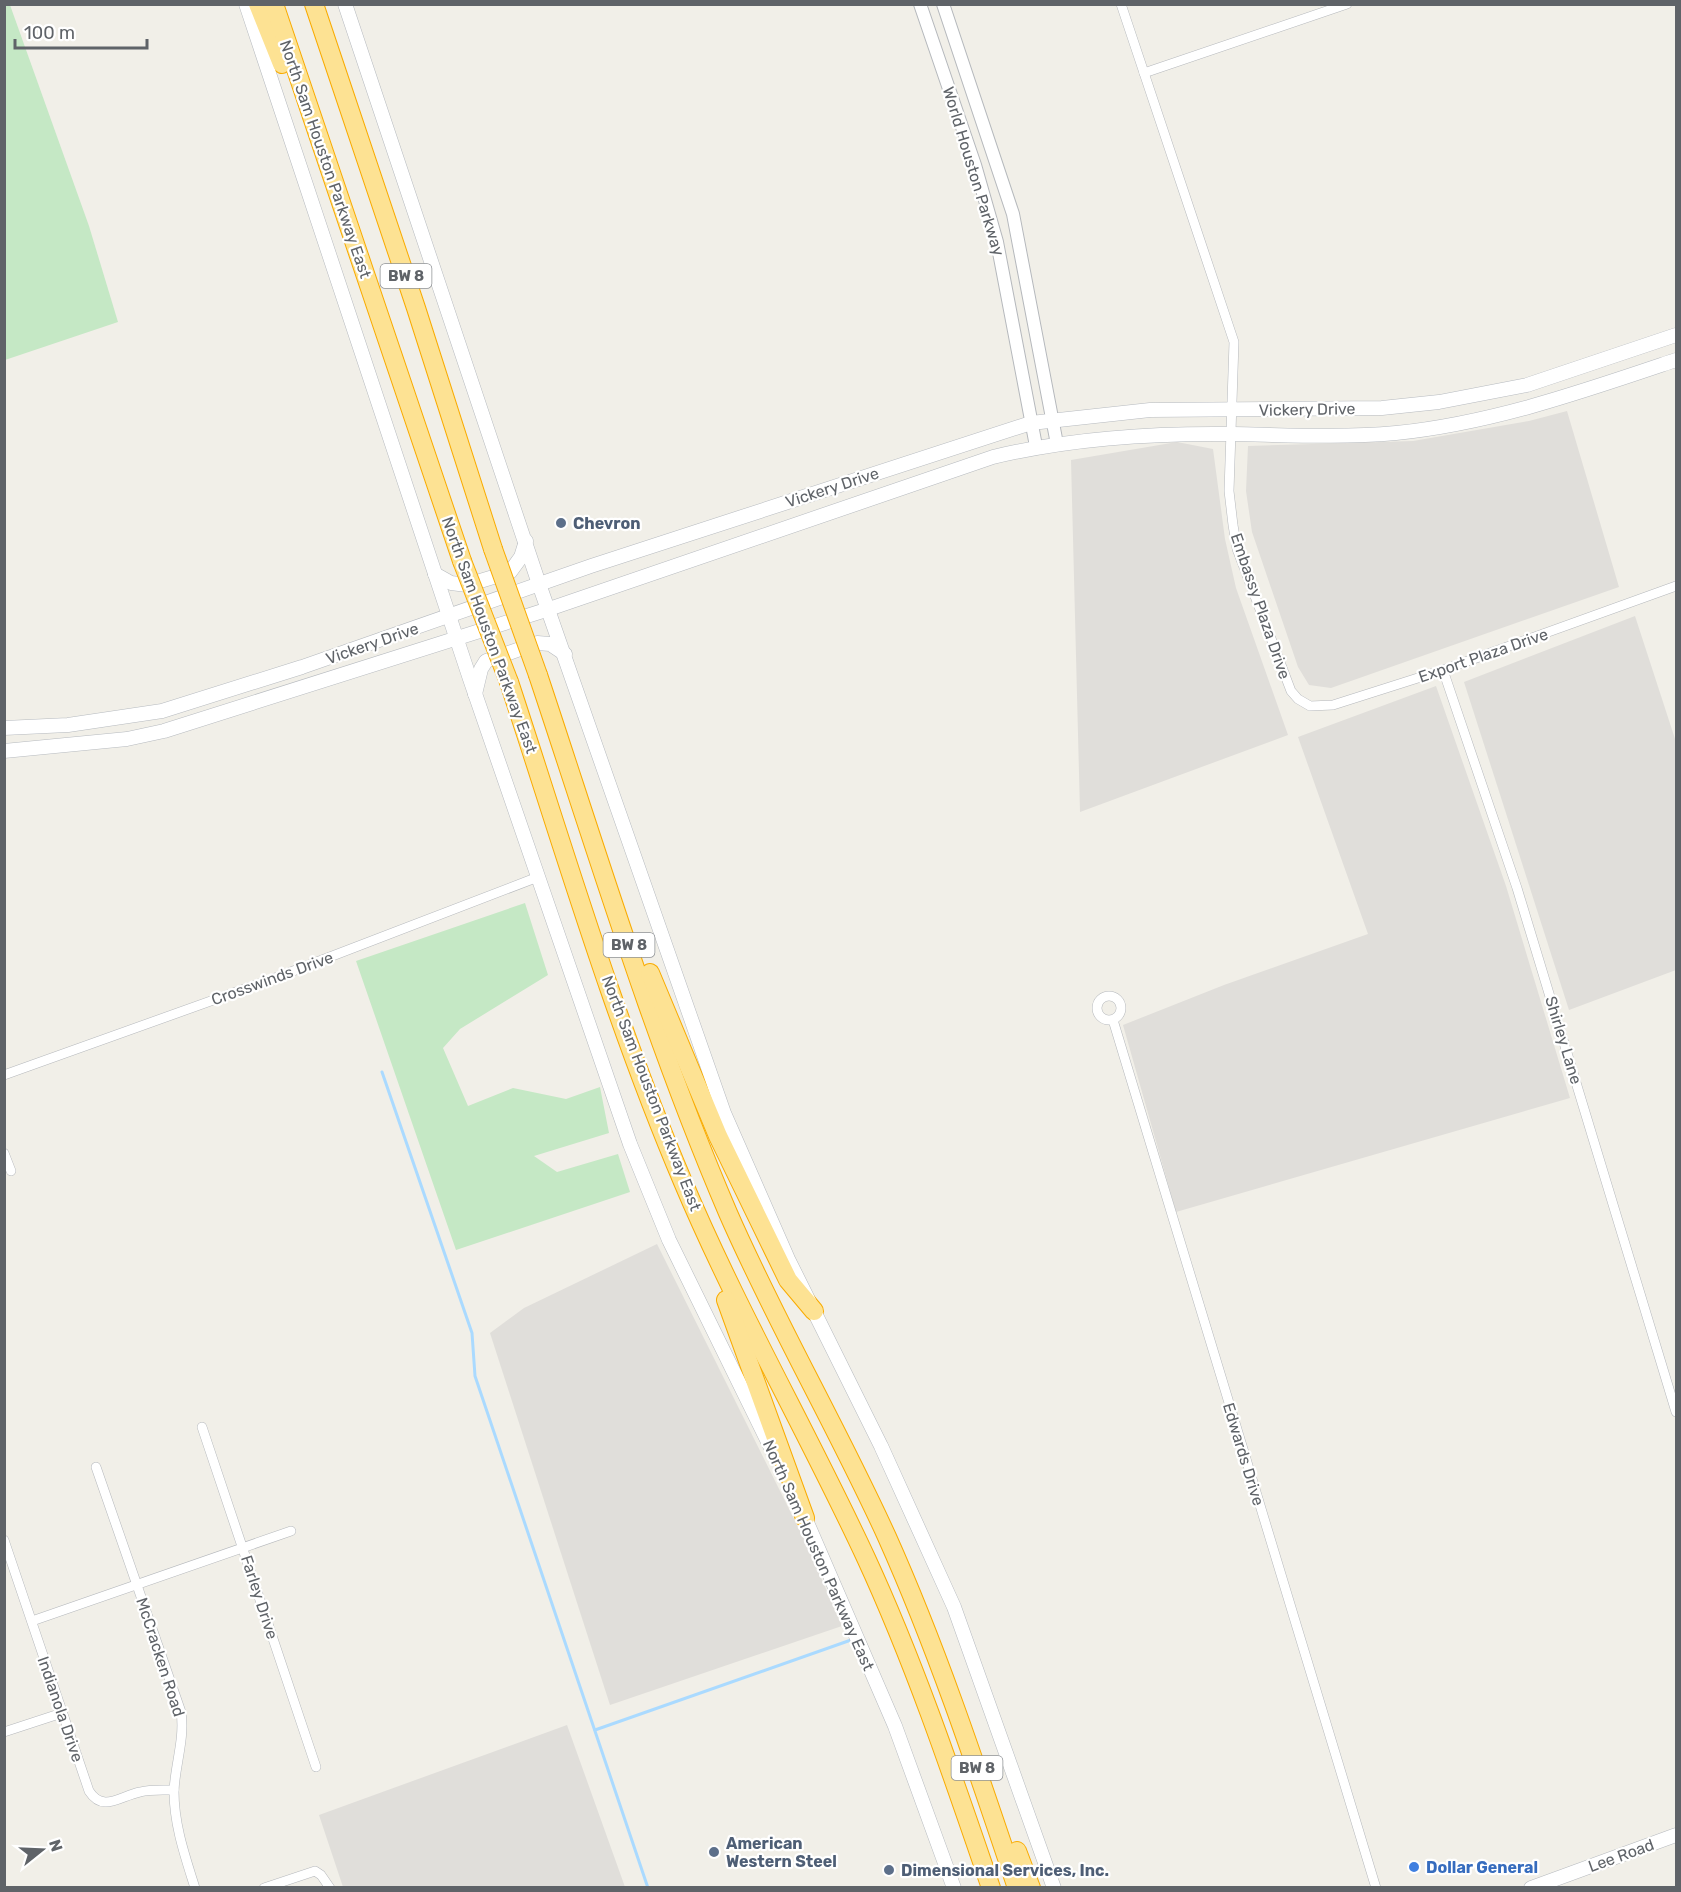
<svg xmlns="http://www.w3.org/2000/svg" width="1681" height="1892" font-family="Rubik,sans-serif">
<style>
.industrial{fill:#e0deda}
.green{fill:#c5e8c5}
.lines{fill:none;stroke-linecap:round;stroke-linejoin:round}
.stream{stroke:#aadaff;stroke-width:3}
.minor-casing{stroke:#b5b8bc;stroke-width:10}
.tertiary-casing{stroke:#b5b8bc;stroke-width:14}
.secondary-casing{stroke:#b6babf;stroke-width:15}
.motorway-casing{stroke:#f9ab00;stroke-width:20}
.minor{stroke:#fff;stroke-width:9}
.tertiary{stroke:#fff;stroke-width:12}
.secondary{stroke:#fff;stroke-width:14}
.motorway{stroke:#fde293;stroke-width:18}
.motorway-bridge-casing{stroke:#f9ab00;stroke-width:20;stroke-linecap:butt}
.motorway-bridge{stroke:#fde293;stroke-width:18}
.service-dot{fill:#5c6f8a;stroke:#fff;stroke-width:2}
.shop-dot{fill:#3f7fe0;stroke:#fff;stroke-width:2}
.labels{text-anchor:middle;stroke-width:4.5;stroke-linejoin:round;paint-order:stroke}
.shield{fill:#fff;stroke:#8f9295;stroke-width:1.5}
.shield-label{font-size:15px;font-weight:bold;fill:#5f6368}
.street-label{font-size:16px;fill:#5f6368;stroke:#fff}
.service-label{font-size:16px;font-weight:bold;fill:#4e5e75;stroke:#fff;text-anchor:start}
.shop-label{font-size:16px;font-weight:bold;fill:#366cbe;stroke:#fff;text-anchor:start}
</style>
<rect width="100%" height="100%" fill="#f1efe8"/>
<g class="industrial">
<polygon points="1567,411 1619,587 1331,688 1309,685 1298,667 1252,532 1246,491 1248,446 1413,441 1529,421"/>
<polygon points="1177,442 1213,449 1225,539 1236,588 1288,735 1080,812 1071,460"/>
<polygon points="1635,616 1676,742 1676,970 1569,1010 1464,682"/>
<polygon points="1436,686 1506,886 1570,1098 1176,1212 1123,1025 1224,985 1368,934 1298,737"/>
<polygon points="657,1244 808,1547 842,1626 610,1705 490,1333 524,1308"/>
<polygon points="567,1725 625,1887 343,1887 319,1815"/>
</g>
<g class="green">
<polygon points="4,5 10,5 89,226 118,322 5,360"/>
<polygon points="525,903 548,975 460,1029 443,1048 468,1106 513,1088 566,1099 600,1087 609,1133 534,1156 557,1172 618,1154 630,1192 456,1250 356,961"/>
</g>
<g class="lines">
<g class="stream">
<polyline points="382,1072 472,1333 475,1376 648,1888"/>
<polyline points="595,1730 851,1640"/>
</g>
<g class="minor-casing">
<g id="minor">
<polyline points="1121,4 1234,342 1229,491 1233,525 1237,549 1291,691 1298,699 1310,706 1333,705 1443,670 1676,586"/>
<polyline points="1144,73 1347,4"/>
<polyline points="1443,670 1517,888 1676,1412"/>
<circle cx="1109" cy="1008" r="12"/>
<polyline points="1113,1020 1376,1888"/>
<polyline points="4,1075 275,978 538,877"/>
<polyline points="4,1153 11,1171"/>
<polyline points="202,1427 316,1767"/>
<path d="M96 1467 181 1712C185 1739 175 1765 174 1791 174 1825 185 1856 195 1888"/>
<path d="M4 1540 89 1791C103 1813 120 1796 140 1792 151 1789 163 1790 174 1790"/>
<polyline points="32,1621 291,1531"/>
<polyline points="4,1732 62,1713"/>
<polyline points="264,1888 315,1871 321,1875 330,1888"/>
</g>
</g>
<g class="tertiary-casing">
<g id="tertiary">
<polyline points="920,4 975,165 997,242 1036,446"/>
<polyline points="943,4 1013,214 1057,444"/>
</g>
</g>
<g class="secondary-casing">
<g id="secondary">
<polyline points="246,4 470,679 630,1144 669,1240 775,1456"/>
<polyline points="345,4 539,584 724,1113 788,1259 881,1446 954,1607 1054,1888"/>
<polyline points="435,574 451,583 467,585 510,572 521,557 526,541"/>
<polyline points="475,694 481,669 486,661 537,643 550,644 565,654"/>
<polyline points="4,728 68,725 162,711 302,667 591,566 1031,423 1150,410 1382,408 1439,402 1527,385 1676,335"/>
<path d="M4 751 127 739 164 731 549 609 993 457C1071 438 1152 433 1232 434 1287 435 1341 438 1396 433 1493 423 1584 391 1676 360"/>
<polyline points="802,1511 895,1726 954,1888"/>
<polyline points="1531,1888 1676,1835"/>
</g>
</g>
<g class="motorway-casing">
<g id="motorway">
<polyline points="258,4 282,64"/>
<polyline points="274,4 462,561"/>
<polyline points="314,4 416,308 493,549"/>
<path d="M538 675C598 855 653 1038 728 1213 776 1323 837 1427 887 1537 938 1651 977 1769 1017 1888"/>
<path d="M509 682C564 849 614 1020 683 1182 737 1310 807 1431 866 1558 915 1664 953 1777 991 1888"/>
<polyline points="650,973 718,1136 788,1280 814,1311"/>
<polyline points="726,1300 805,1518"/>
<polyline points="1017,1851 1031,1888"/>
</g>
</g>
<use href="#minor" class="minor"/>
<use href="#tertiary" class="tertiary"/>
<use href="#secondary" class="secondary"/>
<use href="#motorway" class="motorway"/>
<g class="motorway-bridge-casing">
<g id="motorway-bridge">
<polyline points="493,549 538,675"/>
<polyline points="462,561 509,682"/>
</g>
</g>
<use href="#motorway-bridge" class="motorway-bridge"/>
</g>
<g class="service-dot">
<circle cx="561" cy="523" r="6"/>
<circle cx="714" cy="1852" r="6"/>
<circle cx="889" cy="1870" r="6"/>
</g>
<circle class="shop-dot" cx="1414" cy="1867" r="6"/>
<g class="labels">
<g class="shield">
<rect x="380.5" y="264" width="51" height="24" rx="4.5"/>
<rect x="603.5" y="933" width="51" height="24" rx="4.5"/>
<rect x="951.5" y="1756" width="51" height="24" rx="4.5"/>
</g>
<g class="shield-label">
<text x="406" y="281">BW 8</text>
<text x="629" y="950">BW 8</text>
<text x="977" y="1773">BW 8</text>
</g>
<g class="street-label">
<text transform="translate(326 159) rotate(71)" y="6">North Sam Houston Parkway East</text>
<text transform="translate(974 171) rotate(73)" y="6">World Houston Parkway</text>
<text transform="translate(1307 409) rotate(-1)" y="6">Vickery Drive</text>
<text transform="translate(832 487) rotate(-18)" y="6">Vickery Drive</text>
<text transform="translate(1261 606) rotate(71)" y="6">Embassy Plaza Drive</text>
<text transform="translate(490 635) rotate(70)" y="6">North Sam Houston Parkway East</text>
<text transform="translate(372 643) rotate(-19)" y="6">Vickery Drive</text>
<text transform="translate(1483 655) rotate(-19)" y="6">Export Plaza Drive</text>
<text transform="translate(272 978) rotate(-20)" y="6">Crosswinds Drive</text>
<text transform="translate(1564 1040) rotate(73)" y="6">Shirley Lane</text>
<text transform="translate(652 1093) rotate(69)" y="6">North Sam Houston Parkway East</text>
<text transform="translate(1244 1454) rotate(73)" y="6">Edwards Drive</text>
<text transform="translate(819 1555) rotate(66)" y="6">North Sam Houston Parkway East</text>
<text transform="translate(260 1597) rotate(72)" y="6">Farley Drive</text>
<text transform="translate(161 1657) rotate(72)" y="6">McCracken Road</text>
<text transform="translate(61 1709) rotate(71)" y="6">Indianola Drive</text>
<text transform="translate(1621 1855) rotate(-20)" y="6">Lee Road</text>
</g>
<g class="service-label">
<text x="573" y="529">Chevron</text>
<text x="726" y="1849">American<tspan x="726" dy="18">Western Steel</tspan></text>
<text x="901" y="1876">Dimensional Services, Inc.</text>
</g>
<g class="shop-label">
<text x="1426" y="1873">Dollar General</text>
</g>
</g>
<rect width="1681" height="1892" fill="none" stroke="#5f6368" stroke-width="12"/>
<g transform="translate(42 1850) rotate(72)" stroke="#ffffff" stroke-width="4.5" paint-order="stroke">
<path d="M0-4.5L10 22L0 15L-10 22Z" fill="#5f6368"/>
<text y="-9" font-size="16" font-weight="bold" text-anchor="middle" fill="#5f6368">N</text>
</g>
<path d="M15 39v9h132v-9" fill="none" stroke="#5f6368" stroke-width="3"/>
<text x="24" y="39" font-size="18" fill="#5f6368" stroke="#ffffff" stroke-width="4.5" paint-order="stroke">100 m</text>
</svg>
